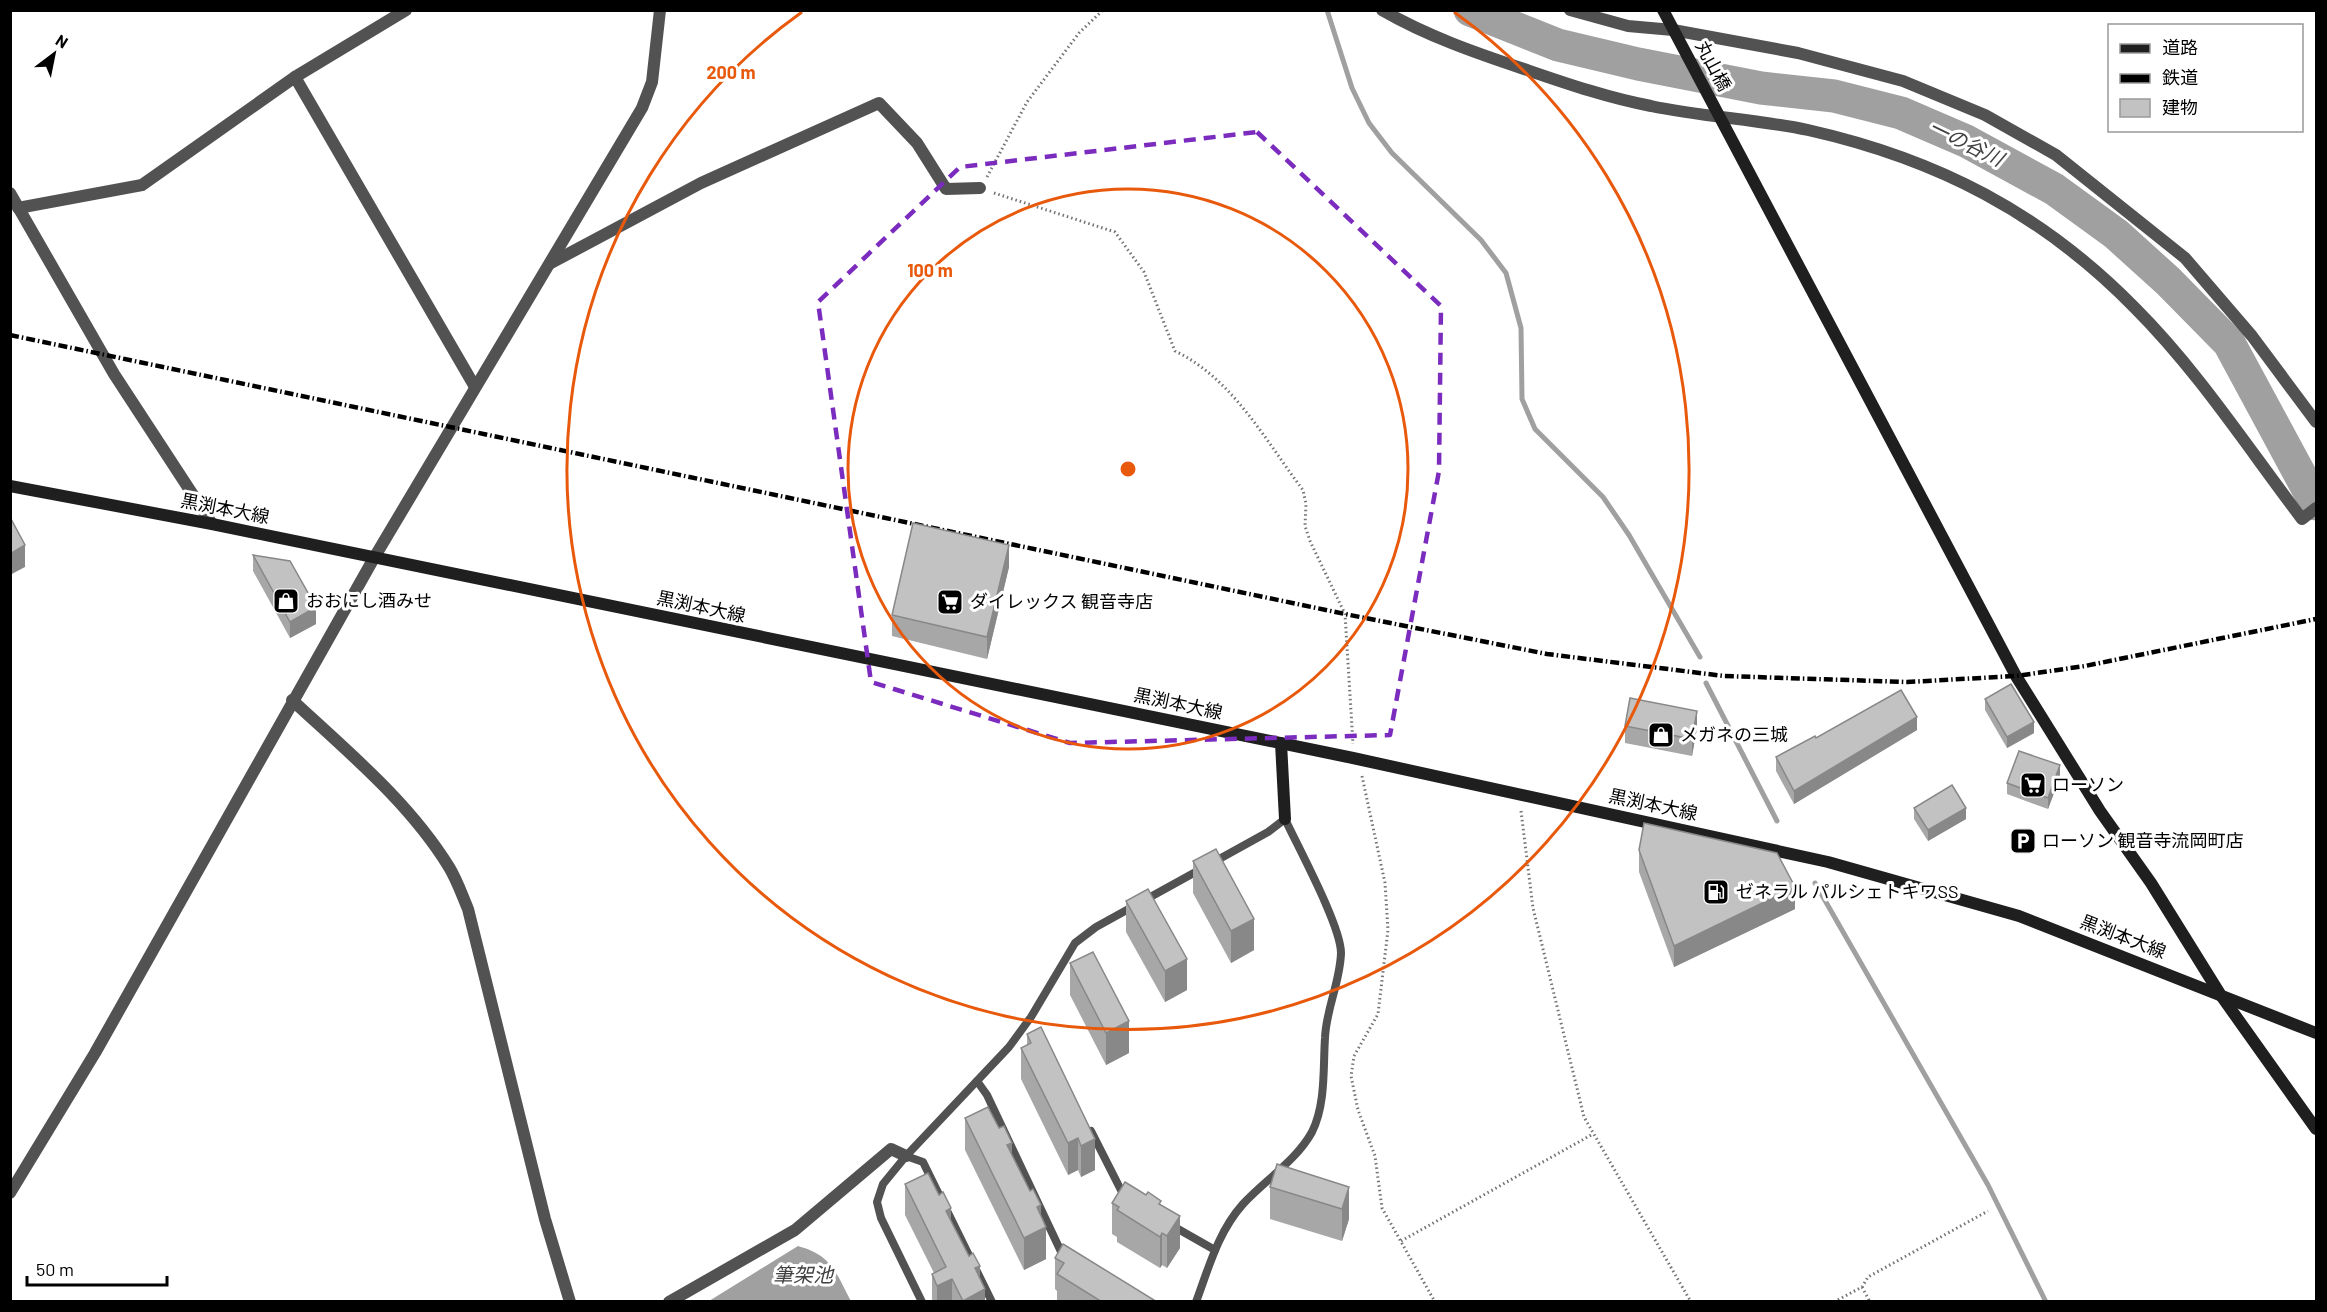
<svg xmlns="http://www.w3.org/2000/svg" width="2327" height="1312" font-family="Barlow,'Noto Sans JP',sans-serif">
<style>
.water{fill:#a0a0a0}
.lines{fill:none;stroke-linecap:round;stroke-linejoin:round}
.stream{stroke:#a0a0a0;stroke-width:5}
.river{stroke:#a0a0a0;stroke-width:33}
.path{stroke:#747474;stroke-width:3;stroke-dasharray:1.5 3;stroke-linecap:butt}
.lane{stroke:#525252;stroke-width:8}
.street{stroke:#525252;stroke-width:12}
.secondary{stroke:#1f1f1f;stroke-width:12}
.rail{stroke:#000;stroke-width:4.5;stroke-dasharray:9 3 1.5 3;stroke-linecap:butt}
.wall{fill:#a7a7a7}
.shaded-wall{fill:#888}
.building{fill:#c2c2c2;stroke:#888;stroke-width:1.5}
.marked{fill:none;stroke:#7b2cbf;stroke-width:4.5;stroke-dasharray:12 8;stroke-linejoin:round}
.ring{fill:none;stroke:#e8590c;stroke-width:3}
.labels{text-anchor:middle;stroke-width:6;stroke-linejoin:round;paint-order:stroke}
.street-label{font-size:18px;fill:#000;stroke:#fff}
.poi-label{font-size:18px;fill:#000;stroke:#fff;text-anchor:start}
.water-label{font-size:20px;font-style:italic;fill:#414141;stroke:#fff}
.centre{fill:#e8590c;stroke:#fff;stroke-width:3}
.ring-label{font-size:18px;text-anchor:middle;font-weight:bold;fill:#e8590c;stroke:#fff;stroke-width:6;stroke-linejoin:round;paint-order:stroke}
</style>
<rect width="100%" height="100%" fill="#fff"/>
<path class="water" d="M798 1246C833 1256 835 1272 851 1301H709Z"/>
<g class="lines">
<g class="stream">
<polyline points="1327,10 1352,88 1369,123 1392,153 1481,240 1506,273 1521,328 1522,399 1535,429 1603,497 1629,535 1700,657"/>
<polyline points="1706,683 1777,821"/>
<polyline points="1815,883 1988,1185 2046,1302"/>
</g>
<polyline class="river" points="1470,10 1558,45 1638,64 1761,88 1834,96 1901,113 1966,141 2054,189 2116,234 2168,281 2229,343 2316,504"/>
<g class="path">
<polyline points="987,177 1027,102 1079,33 1103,10"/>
<path d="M994 193 1115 232 1144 272 1175 351C1233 379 1265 440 1303 490L1306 504 1305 526 1310 541 1345 614 1353 744"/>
<polyline points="1362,776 1385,883 1388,930 1378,1014 1354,1056 1351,1076 1358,1110 1375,1156 1382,1208 1435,1302"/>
<polyline points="1521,811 1533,908 1584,1117 1691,1302"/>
<polyline points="1401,1241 1593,1134"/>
<polyline points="1862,1287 1870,1302"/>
<polyline points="1834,1302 1862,1287 1868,1277 1988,1211"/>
</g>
<g class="lane">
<polyline points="977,1081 987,1095 1064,1258"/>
<polyline points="1091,1131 1126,1200"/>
<polyline points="906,1156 923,1162 992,1302"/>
<polyline points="1171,1225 1215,1250"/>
<polyline points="922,1302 881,1218 877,1202 883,1184 906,1156 1009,1047 1031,1017 1075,943 1096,927 1201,869"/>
<path d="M1196 1302C1209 1267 1218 1232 1243 1204 1265 1180 1296 1161 1312 1132 1326 1104 1323 1067 1325 1038 1326 1009 1340 983 1341 953 1341 926 1298 847 1285 819L1268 832 1212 863"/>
</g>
<g class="street">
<path d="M1382 10C1427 36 1476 53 1524 69 1565 83 1608 98 1651 106 1703 117 1756 119 1808 130 1937 159 2042 213 2135 308 2198 371 2248 448 2302 519L2316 508"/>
<polyline points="1570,10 1628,26 1673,30 1798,53 1903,81 1985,115 2056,155 2185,258 2252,336 2316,422"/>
<polyline points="295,77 475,387"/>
<polyline points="10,193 114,374 212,524"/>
<polyline points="18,208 142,185 295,77 406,10"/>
<polyline points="551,263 701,183 879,103 917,143 946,189 980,188"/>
<path d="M292 700C348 752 409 802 449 867 457 880 462 895 468 909L545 1219 570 1302"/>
<polyline points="10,1193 95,1053 374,558 642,108 652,82 660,10"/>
<polyline points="669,1302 795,1230 891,1149 906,1156"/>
</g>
<g class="secondary">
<polyline points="1663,10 2016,676 2100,811 2151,883 2220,994 2316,1129"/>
<polyline points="10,486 212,524 1353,758 1828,862 2019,916 2316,1033"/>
<polyline points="1281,743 1285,819"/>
</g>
<polyline class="rail" points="10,335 1345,614 1547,654 1724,676 1907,682 2016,676 2085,666 2316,619"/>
</g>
<g class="wall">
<polygon points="253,555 316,624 290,638 253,571"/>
<polygon points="1009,567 987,659 892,636 892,615"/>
<polygon points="1985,699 2034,733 2007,748 1985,710"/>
<polygon points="1625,726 1697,728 1692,756 1625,743"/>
<polygon points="1917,730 1794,804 1776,771 1776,757 1816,738"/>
<polygon points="2060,777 2048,809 2007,794 2007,783"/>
<polygon points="1914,808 1966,819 1928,841 1914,819"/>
<polygon points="1639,850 1795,909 1674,967 1639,872"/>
<polygon points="1193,861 1254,950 1231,963 1193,893"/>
<polygon points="1126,901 1187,990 1165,1002 1126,932"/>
<polygon points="1070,963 1129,1053 1106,1065 1070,995"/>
<polygon points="1027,1034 1095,1170 1081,1177 1078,1170 1068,1175 1021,1079 1021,1048 1027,1045"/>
<polygon points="965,1118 1012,1155 1041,1216 1046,1259 1024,1270 965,1150"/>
<polygon points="905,1184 951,1221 980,1279 985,1302 932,1302 932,1274 934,1273 905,1215"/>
<polygon points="1270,1187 1349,1187 1349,1219 1342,1241 1270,1219"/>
<polygon points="1112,1203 1161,1205 1180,1248 1167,1268 1162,1265 1160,1268 1117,1242 1117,1237 1112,1234"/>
<polygon points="1055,1258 1154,1302 1057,1302 1057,1291 1055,1289"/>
</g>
<g class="shaded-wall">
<polygon points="25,545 25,567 10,575 10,554"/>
<polygon points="1009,545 1009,567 987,659 987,637"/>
<polygon points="316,607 316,624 290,638 290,622"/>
<polygon points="1697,711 1697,728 1692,756 1692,739"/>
<polygon points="1917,717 1917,730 1794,804 1794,791"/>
<polygon points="2034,722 2034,733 2007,748 2007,737"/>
<polygon points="2060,765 2060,777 2048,809 2048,798"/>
<polygon points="1966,808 1966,819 1928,841 1928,830"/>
<polygon points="1795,887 1795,909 1674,967 1674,946"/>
<polygon points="1254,919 1254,950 1231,963 1231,931"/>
<polygon points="1187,959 1187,990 1165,1002 1165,971"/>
<polygon points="1129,1021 1129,1053 1106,1065 1106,1033"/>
<polygon points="1078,1138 1078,1170 1068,1175 1068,1143"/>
<polygon points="1095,1139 1095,1170 1081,1177 1081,1146"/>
<polygon points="1012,1143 1012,1175 1007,1145"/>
<polygon points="1349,1187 1349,1219 1342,1241 1342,1209"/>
<polygon points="1041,1205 1041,1230 1046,1227 1046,1259 1024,1270 1024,1238 1037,1207"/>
<polygon points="951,1208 951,1240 946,1211"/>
<polygon points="1180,1216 1180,1248 1167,1268 1167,1236"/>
<polygon points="1162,1233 1162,1265 1160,1268 1160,1237"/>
<polygon points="980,1266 980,1292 985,1289 985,1302 963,1302 975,1268"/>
<polygon points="952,1279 952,1302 937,1302 937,1286"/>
</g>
<g class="building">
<polygon points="10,517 25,545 10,554"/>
<polygon points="913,523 1009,545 987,637 892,615"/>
<polygon points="253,555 290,561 316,607 290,622"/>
<polygon points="2011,684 2034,722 2007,737 1985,699"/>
<polygon points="1901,690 1917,717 1794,791 1776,757 1815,736 1816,738"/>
<polygon points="1630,698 1697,711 1692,739 1625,726"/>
<polygon points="2019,751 2060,765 2048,798 2007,783"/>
<polygon points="1952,785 1966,808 1928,830 1914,808"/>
<polygon points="1644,823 1777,853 1795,887 1674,946 1639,850"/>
<polygon points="1216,849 1254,919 1231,931 1193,861"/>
<polygon points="1148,889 1187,959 1165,971 1126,901"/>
<polygon points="1093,952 1129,1021 1106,1033 1070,963"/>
<polygon points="1041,1027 1095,1139 1081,1146 1078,1138 1068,1143 1021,1048 1031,1043 1027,1034"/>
<polygon points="988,1107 999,1128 1004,1126 1012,1143 1007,1145 1030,1191 1033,1189 1041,1205 1037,1207 1046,1227 1024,1238 965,1118"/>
<polygon points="1277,1164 1349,1187 1342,1209 1270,1187"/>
<polygon points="928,1173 939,1195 943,1192 951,1208 946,1211 969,1256 973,1253 980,1266 975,1268 985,1289 963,1301 952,1279 937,1286 932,1274 946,1267 905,1184"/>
<polygon points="1125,1182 1146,1195 1148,1192 1161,1201 1159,1204 1180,1216 1167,1236 1162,1233 1160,1237 1117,1210 1119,1207 1112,1203"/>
<polygon points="1063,1244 1154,1300 1153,1302 1102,1302 1057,1274 1064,1263 1055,1258"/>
</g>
<path class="marked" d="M1257 132 1441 306 1439 471 1390 735 1070 743 871 682 818 302 960 167Z"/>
<g class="ring">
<circle cx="1128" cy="469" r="280"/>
<path d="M1454 12A561 561 0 1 1 802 12"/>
</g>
<defs>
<g id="shop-square" transform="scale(1.35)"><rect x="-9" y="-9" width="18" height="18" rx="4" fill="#000" stroke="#fff"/><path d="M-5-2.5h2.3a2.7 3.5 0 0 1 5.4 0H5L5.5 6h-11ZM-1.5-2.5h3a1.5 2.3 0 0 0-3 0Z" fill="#fff"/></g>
<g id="supermarket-square" transform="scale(1.35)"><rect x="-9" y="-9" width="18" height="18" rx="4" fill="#000" stroke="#fff"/><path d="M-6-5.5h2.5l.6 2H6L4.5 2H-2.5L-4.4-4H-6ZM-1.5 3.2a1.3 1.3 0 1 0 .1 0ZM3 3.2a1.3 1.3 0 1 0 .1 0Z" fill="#fff"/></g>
<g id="parking-square" transform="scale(1.35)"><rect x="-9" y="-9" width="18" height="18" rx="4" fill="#000" stroke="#fff"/><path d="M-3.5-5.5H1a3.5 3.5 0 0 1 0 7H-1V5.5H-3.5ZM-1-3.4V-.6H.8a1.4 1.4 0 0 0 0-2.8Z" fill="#fff"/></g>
<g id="fuel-square" transform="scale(1.35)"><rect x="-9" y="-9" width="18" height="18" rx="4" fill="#000" stroke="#fff"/><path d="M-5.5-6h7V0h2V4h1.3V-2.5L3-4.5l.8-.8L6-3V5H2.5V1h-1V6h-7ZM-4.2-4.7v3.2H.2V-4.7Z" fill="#fff"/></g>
</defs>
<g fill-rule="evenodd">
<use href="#shop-square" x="286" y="601"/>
<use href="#supermarket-square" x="950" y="602"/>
<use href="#shop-square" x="1661" y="735"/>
<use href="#supermarket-square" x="2033" y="785"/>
<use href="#parking-square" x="2023" y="841"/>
<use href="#fuel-square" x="1716" y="892"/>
</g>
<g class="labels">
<g class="street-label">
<text transform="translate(1713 66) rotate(62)" y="6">丸山橋</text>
<text transform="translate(225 509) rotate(11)" y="6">黒渕本大線</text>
<text transform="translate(701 607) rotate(12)" y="6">黒渕本大線</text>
<text transform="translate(1178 704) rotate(12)" y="6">黒渕本大線</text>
<text transform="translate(1653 805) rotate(12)" y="6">黒渕本大線</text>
<text transform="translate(2123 937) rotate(21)" y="6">黒渕本大線</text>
</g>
<g class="poi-label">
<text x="306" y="607">おおにし酒みせ</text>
<text x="970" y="608">ダイレックス 観音寺店</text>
<text x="1680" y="741">メガネの三城</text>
<text x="2052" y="791">ローソン</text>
<text x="2042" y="847">ローソン 観音寺流岡町店</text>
<text x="1736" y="898">ゼネラル パルシェトキワSS</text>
</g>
<g class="water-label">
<text transform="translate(1966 143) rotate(26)" y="7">一の谷川</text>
<text x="803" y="1282">筆架池</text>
</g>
</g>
<circle cx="1128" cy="469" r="9" class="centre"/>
<g class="ring-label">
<text x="731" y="79">200 m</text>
<text x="930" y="277">100 m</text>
</g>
<rect width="2327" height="1312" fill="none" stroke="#000000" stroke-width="24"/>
<rect x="2108" y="24" width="195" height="108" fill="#ffffff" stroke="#999999" stroke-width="1.5"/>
<rect x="2120" y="44" width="30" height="9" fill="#1f1f1f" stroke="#999999" stroke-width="1.5"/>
<text x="2162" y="54" font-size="18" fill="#000000">道路</text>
<rect x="2120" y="74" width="30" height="9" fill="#000000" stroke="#999999" stroke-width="1.5"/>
<text x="2162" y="84" font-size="18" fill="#000000">鉄道</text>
<rect x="2120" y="99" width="30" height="18" fill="#c2c2c2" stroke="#999999" stroke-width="1.5"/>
<text x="2162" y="114" font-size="18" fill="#000000">建物</text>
<g transform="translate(54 54) rotate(32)" stroke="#ffffff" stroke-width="4.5" paint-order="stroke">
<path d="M0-4.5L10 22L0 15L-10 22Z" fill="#000000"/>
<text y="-9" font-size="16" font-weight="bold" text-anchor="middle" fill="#000000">N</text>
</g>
<path d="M27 1276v9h140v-9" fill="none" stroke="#000000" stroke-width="3"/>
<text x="36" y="1276" font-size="18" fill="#000000" stroke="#ffffff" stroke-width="4.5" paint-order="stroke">50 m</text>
</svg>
